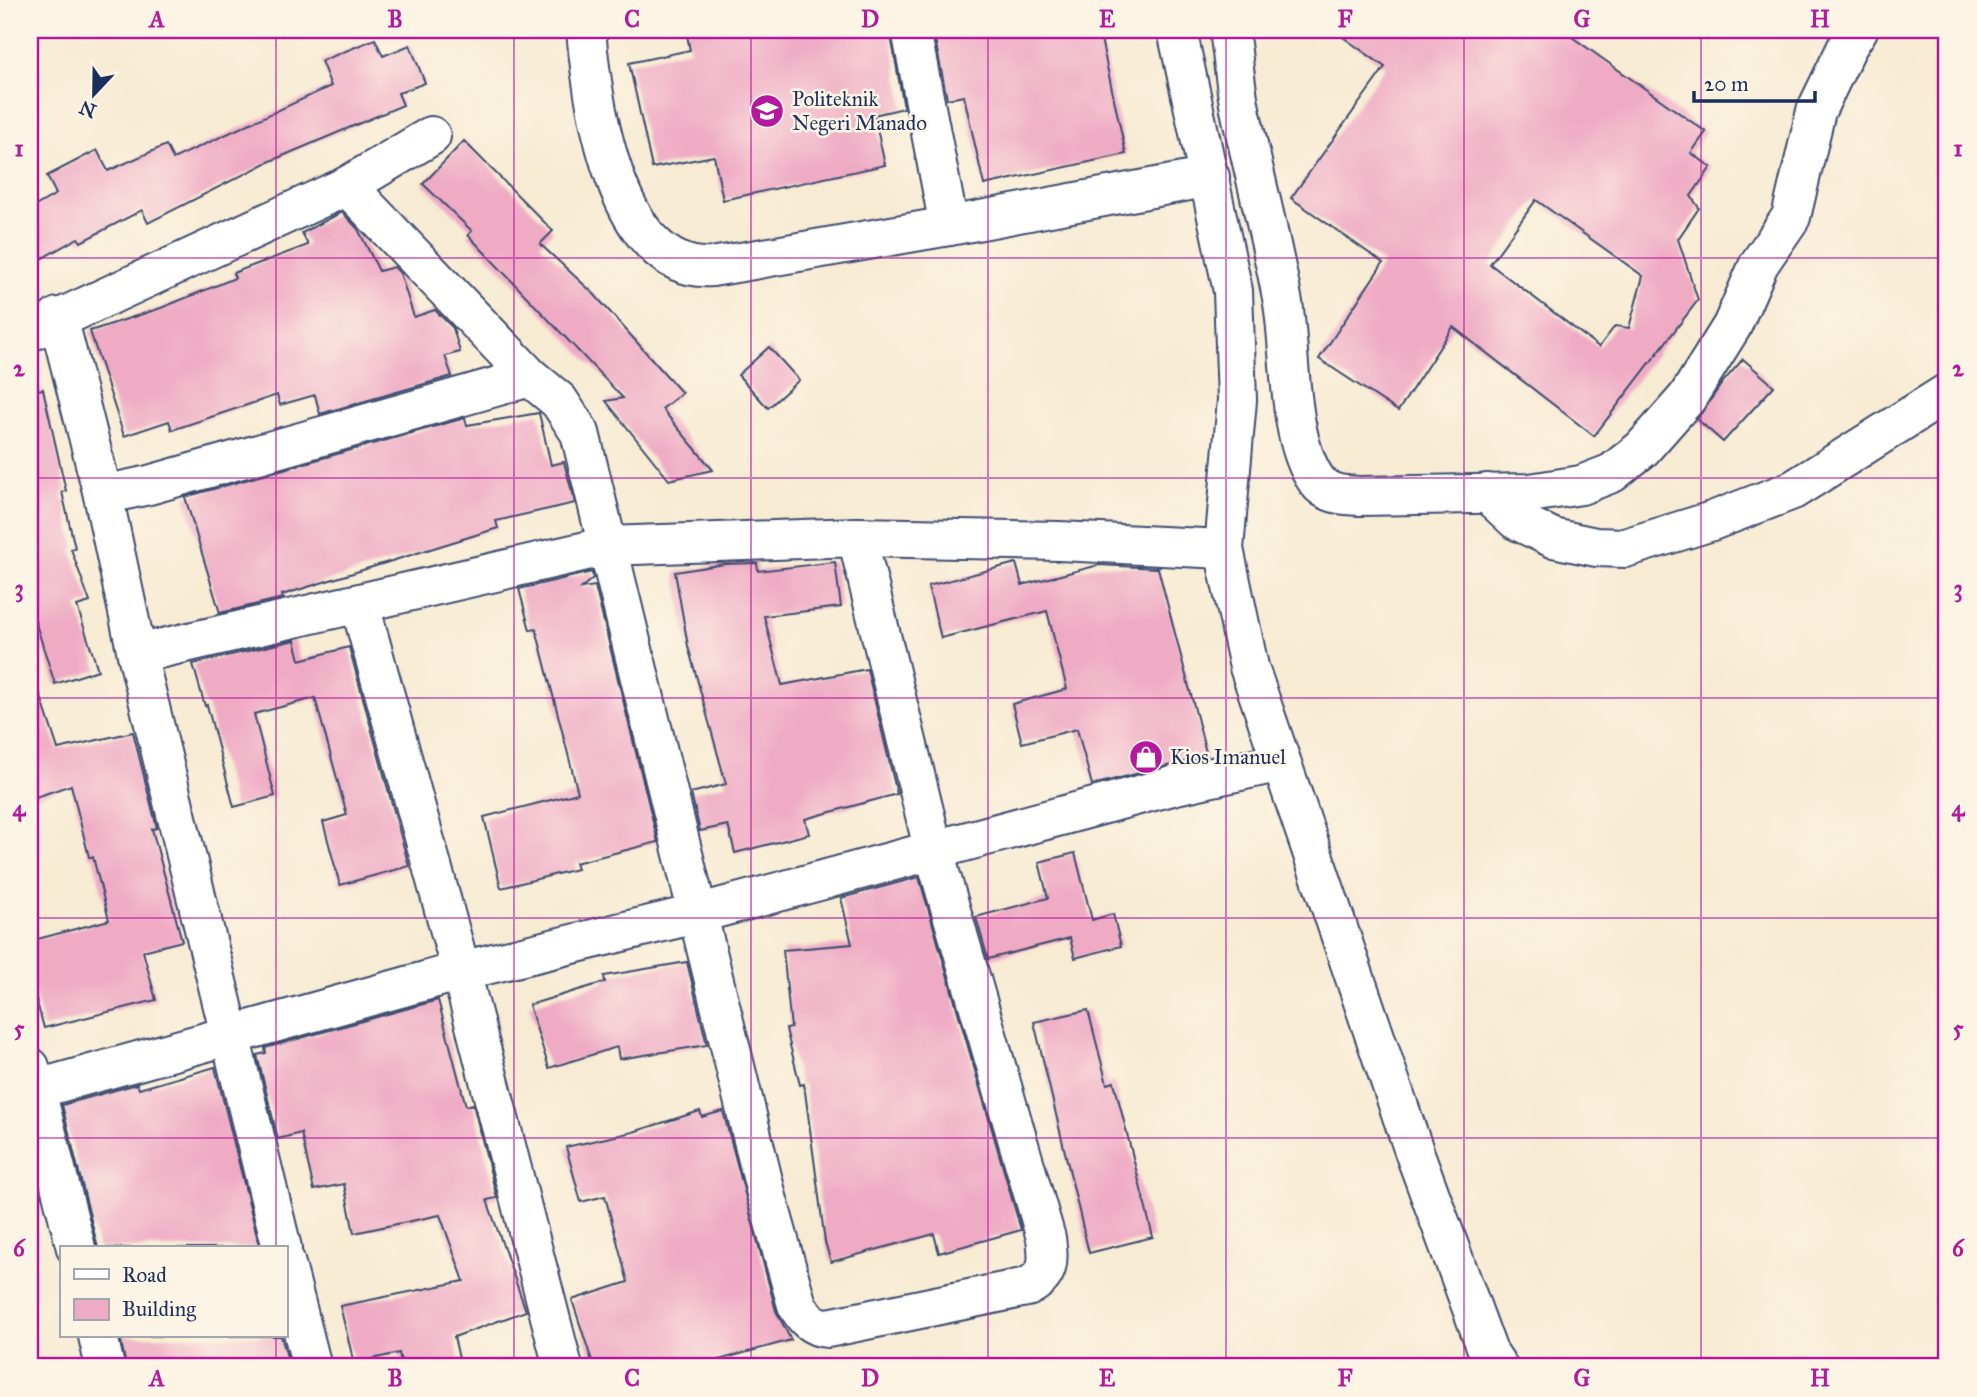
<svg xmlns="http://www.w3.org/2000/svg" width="1977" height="1397" font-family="'IM FELL Great Primer',serif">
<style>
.building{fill:#efaac4;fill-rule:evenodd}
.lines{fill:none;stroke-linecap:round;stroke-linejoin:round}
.minor-casing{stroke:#3c4b70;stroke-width:42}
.minor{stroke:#fff;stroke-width:38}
.grid{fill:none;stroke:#b5179e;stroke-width:2;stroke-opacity:0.55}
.labels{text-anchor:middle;stroke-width:5;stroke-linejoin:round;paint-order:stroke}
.poi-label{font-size:21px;fill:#1b2f5e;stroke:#fcf5e5;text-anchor:start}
.neatline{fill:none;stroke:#b5179e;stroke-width:2.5}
.grid-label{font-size:23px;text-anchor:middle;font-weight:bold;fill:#b5179e}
</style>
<rect width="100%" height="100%" fill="#fcf5e5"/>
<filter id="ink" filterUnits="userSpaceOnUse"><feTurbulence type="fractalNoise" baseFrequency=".0143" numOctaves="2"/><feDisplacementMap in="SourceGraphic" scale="14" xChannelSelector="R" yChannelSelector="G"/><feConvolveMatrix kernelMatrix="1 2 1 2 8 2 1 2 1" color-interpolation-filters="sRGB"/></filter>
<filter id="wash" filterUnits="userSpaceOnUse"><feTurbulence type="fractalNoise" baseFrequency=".00686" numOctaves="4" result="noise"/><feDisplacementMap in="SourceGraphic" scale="28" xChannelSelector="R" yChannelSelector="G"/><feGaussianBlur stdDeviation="1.57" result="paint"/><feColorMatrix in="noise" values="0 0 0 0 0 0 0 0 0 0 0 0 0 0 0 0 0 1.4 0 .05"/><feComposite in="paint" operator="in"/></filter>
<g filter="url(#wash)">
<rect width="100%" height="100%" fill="#f7ebd3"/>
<g id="blocks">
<g class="building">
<polygon points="686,30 890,30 904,108 874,115 885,165 723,200 714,156 652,168 629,63 690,50"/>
<polygon points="933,30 1099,30 1126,154 984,185 964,96 947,99"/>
<path d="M1333 30H1562L1706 132 1691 153 1711 167 1691 196 1699 208 1678 239 1698 300 1594 436 1453 327 1398 411 1319 359 1383 263 1291 198 1385 67ZM1536 200 1643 276 1629 328 1615 326 1599 347 1490 264Z"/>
<polygon points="375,39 383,56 410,45 425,83 398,93 403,105 266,163 148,223 142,210 81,242 78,238 30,265 30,209 56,194 47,176 97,150 108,171 166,145 173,159 331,86 321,61"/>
<polygon points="464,141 553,231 540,244 594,294 682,393 662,409 713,470 669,480 606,401 623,398 468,235 472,231 423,184"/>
<polygon points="342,212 358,229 379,271 394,267 400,273 414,317 435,310 453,328 460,352 445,356 452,376 320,414 315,395 280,405 277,395 172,430 169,421 124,436 90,331 161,308 235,278 233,273 308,245 302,233"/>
<polygon points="769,347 799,380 768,408 738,375"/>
<polygon points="1743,359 1774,386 1723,442 1697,419 1723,382"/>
<polygon points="43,389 66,491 62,492 75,548 71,549 90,602 77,606 98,670 55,684 30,605 30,391"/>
<polygon points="539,413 551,465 564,462 575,503 496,521 498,528 282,595 283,598 220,613 185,497 465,418 467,425"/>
<polygon points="835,562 841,607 764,616 782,685 867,669 897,794 805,819 809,834 735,853 728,825 700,831 691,793 726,784 688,646 675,572 725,564 757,563 758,571"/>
<polygon points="1016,563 1022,585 1099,565 1158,568 1207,756 1092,785 1077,729 1022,743 1012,704 1067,689 1047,611 941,638 928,586"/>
<polygon points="592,572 593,578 581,588 595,586 658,842 575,863 577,869 501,888 484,817 578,793 536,629 530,630 519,589"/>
<polygon points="295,640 300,660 349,647 409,866 340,885 323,822 347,815 315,698 254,714 275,796 234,807 207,705 205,706 193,664"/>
<polygon points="36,682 58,749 133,732 157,828 152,829 182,941 143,951 156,1000 44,1028 30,977 30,941 109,920 93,857 89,857 71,785 30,799 30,683"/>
<polygon points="1075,853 1092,920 1113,914 1121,946 1075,958 1070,938 988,959 976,917 1048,898 1039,862"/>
<polygon points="919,877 1021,1230 939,1253 934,1234 831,1262 825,1242 804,1084 800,1085 786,1029 791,1028 783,950 852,944 841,898"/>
<polygon points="687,962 707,1045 619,1059 617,1047 549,1068 529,1005 605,982 604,976"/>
<polygon points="438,1000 466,1106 473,1104 497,1198 487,1200 526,1311 454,1337 461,1367 402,1367 399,1353 354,1363 340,1306 464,1281 440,1215 354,1233 344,1184 314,1190 301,1133 278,1139 257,1055 266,1053 265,1048"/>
<polygon points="1088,1010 1107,1084 1114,1082 1153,1237 1089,1253 1034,1022"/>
<polygon points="215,1067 260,1248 98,1248 62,1105 137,1084 139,1089"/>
<polygon points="700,1111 702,1117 723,1111 776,1311 791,1340 697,1366 695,1358 668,1367 594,1367 572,1300 628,1282 605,1196 581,1202 566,1147 633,1132"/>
<polygon points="120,1336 281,1336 289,1364 279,1367 126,1367"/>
</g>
</g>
</g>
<g filter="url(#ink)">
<use href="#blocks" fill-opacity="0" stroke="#3c4b70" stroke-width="2"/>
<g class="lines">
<g class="minor-casing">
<g id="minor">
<path d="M586 30C592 99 615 274 712 267L949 226"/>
<polyline points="911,30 949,226 1210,177"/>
<polyline points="1177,30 1233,291 1237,400 1224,549 1249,667 1415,1154 1488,1352 1498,1367"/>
<path d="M1229 30C1233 56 1235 83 1240 109 1254 174 1271 238 1283 303 1291 351 1287 440 1317 481 1327 495 1345 495 1360 496L1530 493 1581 485 1612 473 1642 449 1687 398 1732 326 1759 264 1791 217 1816 111 1847 47 1858 30"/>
<polyline points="58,317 103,495"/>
<polyline points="30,332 347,186 431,136"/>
<polyline points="1487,493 1516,520 1553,538 1596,547 1625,548 1712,521 1793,490 1947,393"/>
<polyline points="857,537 1059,541 1224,549"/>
<polyline points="360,605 461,971 563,1367"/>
<path d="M137 654 608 546 857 537 934 852 1046 1238C1049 1261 1050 1276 1027 1287L828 1328C812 1327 805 1319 797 1305L767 1197 580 433 559 401 530 377 347 186"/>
<polyline points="30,1067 76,1248"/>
<polyline points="30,1091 461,971 700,913 1176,785 1281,762"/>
<polyline points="282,1248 137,654 103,495 149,485 530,377"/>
<polyline points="285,1261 312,1367"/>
<polyline points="98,1336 105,1367"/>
</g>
</g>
<use href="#minor" class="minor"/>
</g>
</g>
<path class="grid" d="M276 30V1248M514 30V1367M751 30V1367M988 30V1367M1226 30V1367M1464 30V1367M1701 30V1367M30 258H1947M30 478H1947M30 698H1947M30 918H1947M30 1138H1947M276 1336V1367"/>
<defs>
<g id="university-disc" transform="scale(1.75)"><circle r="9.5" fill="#b5179e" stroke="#fcf5e5"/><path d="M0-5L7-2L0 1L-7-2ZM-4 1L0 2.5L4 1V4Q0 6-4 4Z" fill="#fff"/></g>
<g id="shop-disc" transform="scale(1.75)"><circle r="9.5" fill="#b5179e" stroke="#fcf5e5"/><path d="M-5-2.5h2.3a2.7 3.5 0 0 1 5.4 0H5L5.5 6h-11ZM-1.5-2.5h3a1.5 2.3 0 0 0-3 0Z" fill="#fff"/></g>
</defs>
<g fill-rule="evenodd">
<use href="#university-disc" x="767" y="111"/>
<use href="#shop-disc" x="1146" y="757"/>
</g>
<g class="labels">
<g class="poi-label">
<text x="792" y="106">Politeknik<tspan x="792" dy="24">Negeri Manado</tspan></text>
<text x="1170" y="764">Kios Imanuel</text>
</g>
</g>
<rect width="1977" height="1397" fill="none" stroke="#fcf5e5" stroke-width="77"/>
<rect x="60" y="1246" width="228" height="91" fill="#fcf5e5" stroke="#a2a6af" stroke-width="2"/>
<rect x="74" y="1269" width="35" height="10" fill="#ffffff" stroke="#a2a6af" stroke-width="2"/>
<text x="122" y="1282" font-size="21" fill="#1b2f5e">Road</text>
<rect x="74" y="1299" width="35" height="21" fill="#efaac4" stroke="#a2a6af" stroke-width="2"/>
<text x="122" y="1316" font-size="21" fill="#1b2f5e">Building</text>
<g transform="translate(94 94) rotate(202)" stroke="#fcf5e5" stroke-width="5" paint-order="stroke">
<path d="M0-5L12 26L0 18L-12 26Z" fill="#1b2f5e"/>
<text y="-10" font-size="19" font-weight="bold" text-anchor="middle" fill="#1b2f5e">N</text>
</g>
<path d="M1694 91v10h121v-10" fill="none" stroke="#1b2f5e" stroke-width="3.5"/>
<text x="1704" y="91" font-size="21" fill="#1b2f5e" stroke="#fcf5e5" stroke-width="5" paint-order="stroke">20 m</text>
<rect x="38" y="38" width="1900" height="1320" class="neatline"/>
<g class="grid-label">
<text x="157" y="27">A</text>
<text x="395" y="27">B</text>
<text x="632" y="27">C</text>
<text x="870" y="27">D</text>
<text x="1107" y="27">E</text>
<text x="1345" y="27">F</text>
<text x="1582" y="27">G</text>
<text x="1820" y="27">H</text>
<text x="19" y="156">1</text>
<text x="1958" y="156">1</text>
<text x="19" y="376">2</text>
<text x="1958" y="376">2</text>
<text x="19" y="596">3</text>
<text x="1958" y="596">3</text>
<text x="19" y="816">4</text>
<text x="1958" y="816">4</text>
<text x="19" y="1036">5</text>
<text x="1958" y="1036">5</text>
<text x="19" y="1256">6</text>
<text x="1958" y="1256">6</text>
<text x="157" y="1386">A</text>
<text x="395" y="1386">B</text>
<text x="632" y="1386">C</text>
<text x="870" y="1386">D</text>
<text x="1107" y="1386">E</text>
<text x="1345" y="1386">F</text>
<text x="1582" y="1386">G</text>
<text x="1820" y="1386">H</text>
</g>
</svg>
